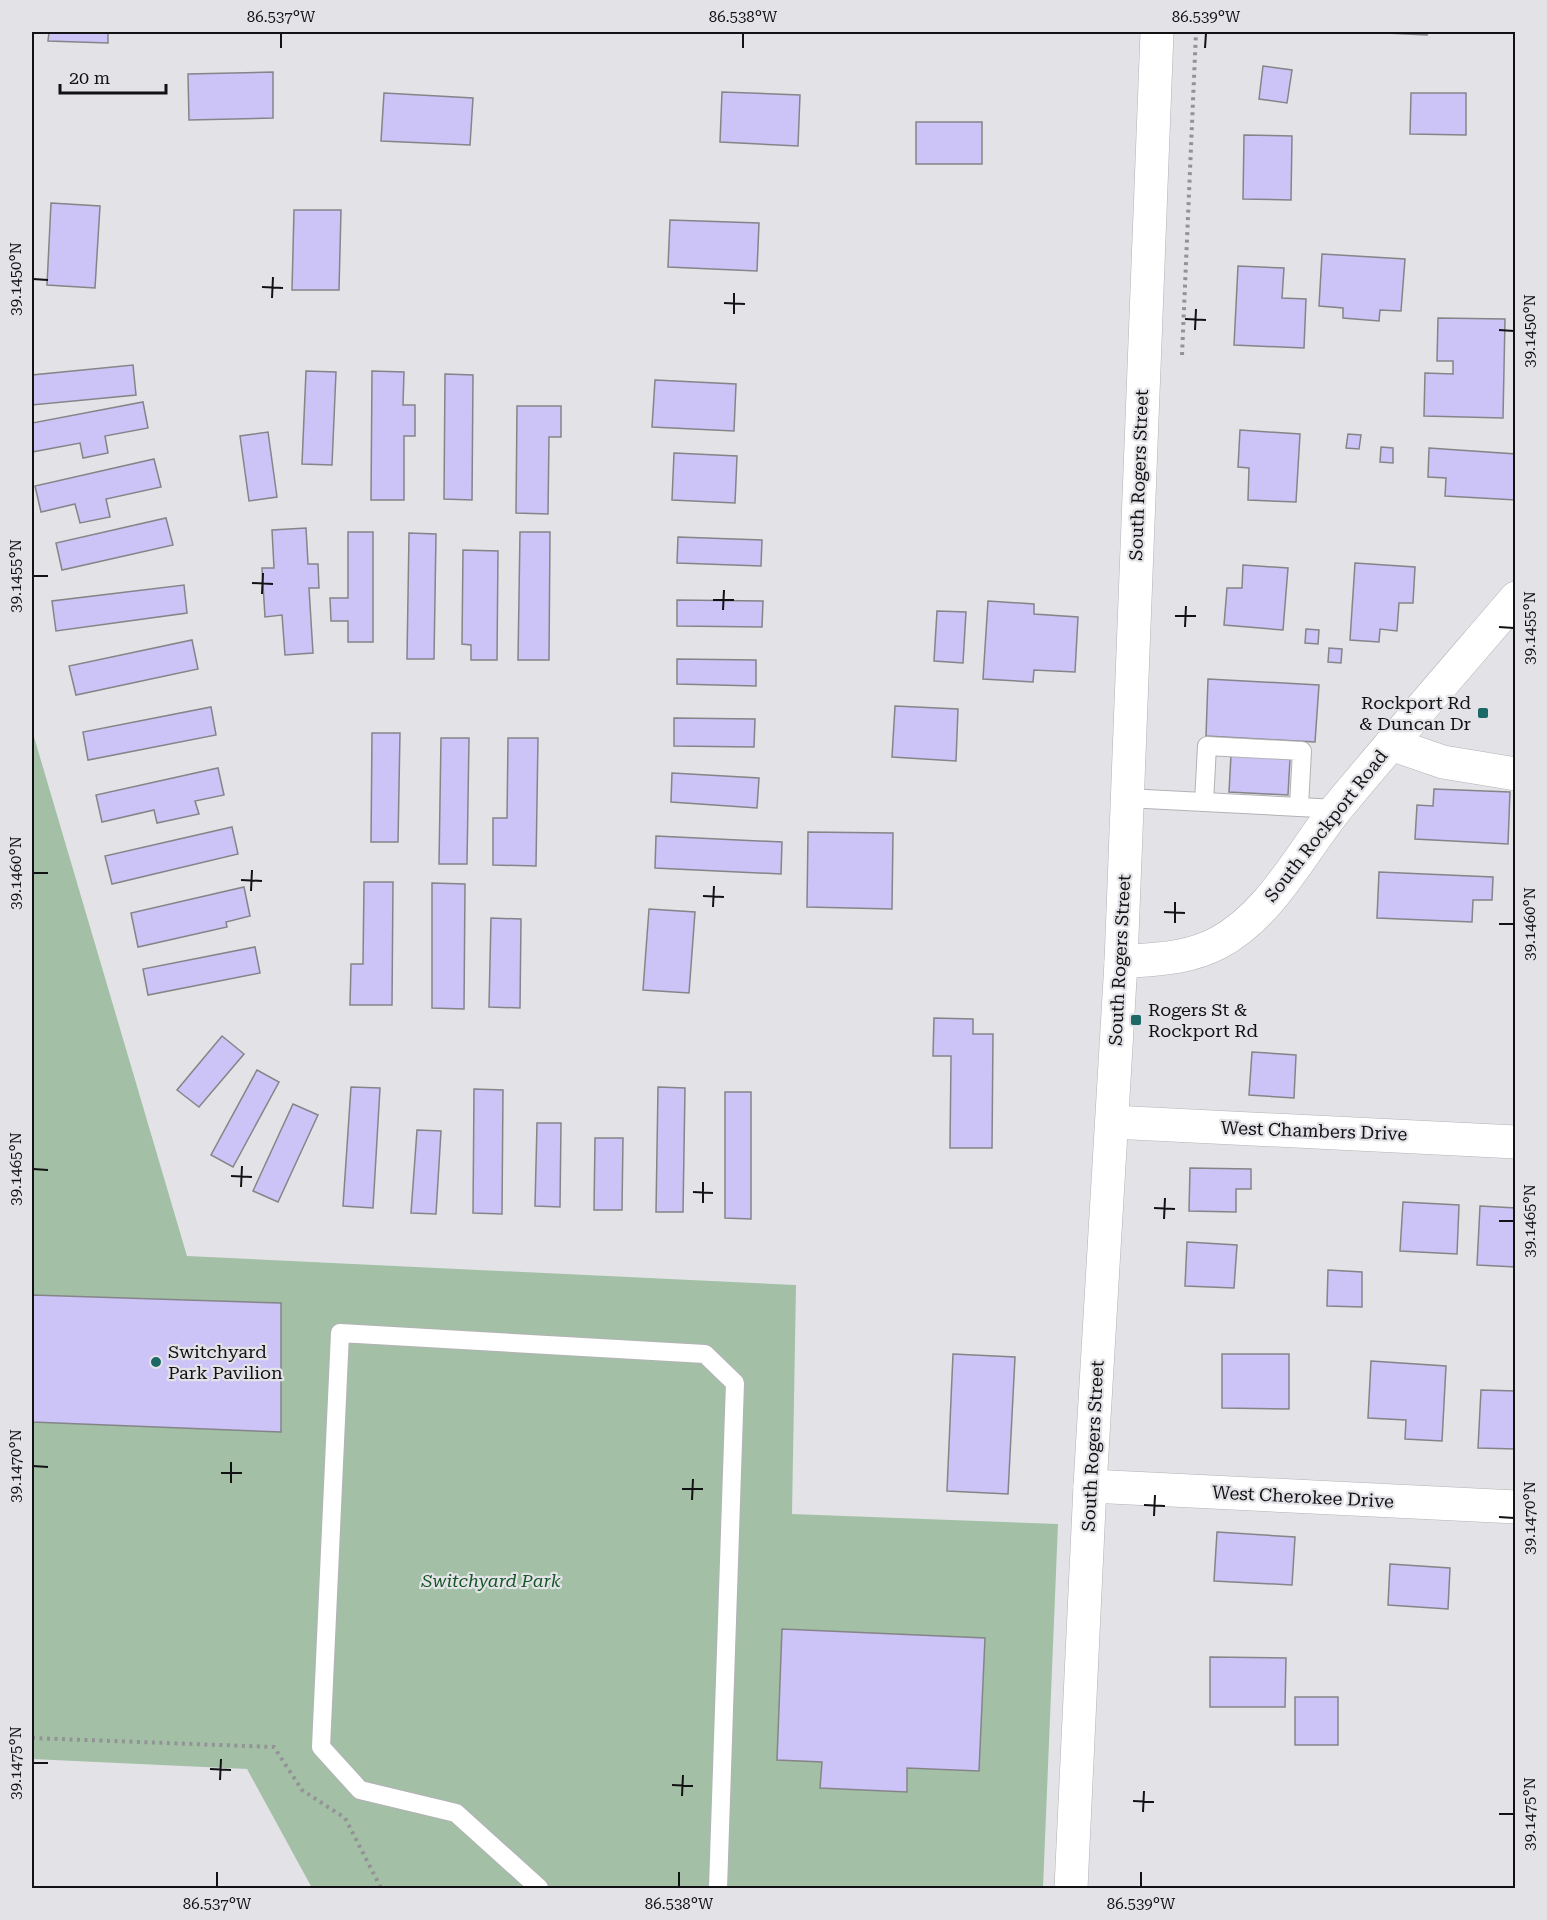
<svg xmlns="http://www.w3.org/2000/svg" width="1547" height="1920" font-family="'Roboto Serif',serif">
<style>
.green{fill:#a3c0a6}
.building{fill:#ccc3f7;stroke:#858588;stroke-width:1.5}
.lines{fill:none;stroke-linecap:round;stroke-linejoin:round}
.lane-casing{stroke:#b2b2b6;stroke-width:20}
.street-casing{stroke:#b2b2b6;stroke-width:34}
.secondary-casing{stroke:#b2b2b6;stroke-width:34}
.path{stroke:#939296;stroke-width:4;stroke-dasharray:3 4.5;stroke-linecap:butt}
.lane{stroke:#fff;stroke-width:18}
.street{stroke:#fff;stroke-width:33}
.secondary{stroke:#fff;stroke-width:33}
.ticks{fill:none;stroke:#121113;stroke-width:2}
.poi-dot{fill:#1c6867;stroke:#e3e3e7;stroke-width:2}
.labels{text-anchor:middle;stroke-width:4.5;stroke-linejoin:round;paint-order:stroke}
.street-label{font-size:18px;fill:#121113;stroke:#e3e3e7}
.poi-label{font-size:18px;fill:#121113;stroke:#e3e3e7;text-anchor:start}
.park-label{font-size:18px;font-style:italic;fill:#145626;stroke:#e3e3e7}
.neatline{fill:none;stroke:#121113;stroke-width:2}
.ticks-label{font-size:15px;text-anchor:middle;fill:#121113}
</style>
<rect width="100%" height="100%" fill="#e3e3e7"/>
<polygon class="green" points="32,730 187,1256 796,1285 792,1514 1058,1524 1043,1888 312,1888 247,1769 32,1759"/>
<g class="building">
<polygon points="49,32 108,32 108,43 48,41"/>
<polygon points="1386,32 1428,32 1427,35 1386,33"/>
<polygon points="1263,66 1292,70 1287,103 1259,99"/>
<polygon points="273,72 273,118 189,120 188,74"/>
<polygon points="722,92 800,95 798,146 720,142"/>
<polygon points="384,93 473,98 470,145 381,141"/>
<polygon points="1411,93 1466,93 1466,135 1410,134"/>
<rect x="916" y="122" width="66" height="42"/>
<polygon points="1244,135 1292,136 1291,200 1243,199"/>
<polygon points="51,203 100,206 95,288 47,285"/>
<polygon points="294,210 341,210 339,290 292,290"/>
<polygon points="670,220 759,223 757,271 668,267"/>
<polygon points="1322,254 1405,259 1401,311 1380,310 1379,321 1343,318 1343,308 1319,306"/>
<polygon points="1238,266 1284,268 1282,298 1306,299 1304,348 1234,345"/>
<polygon points="1438,318 1505,319 1503,418 1424,416 1425,373 1453,374 1453,361 1437,361"/>
<polygon points="133,365 136,395 32,405 32,375"/>
<polygon points="306,371 336,372 332,465 302,464"/>
<polygon points="372,371 404,372 403,405 415,405 415,436 404,436 404,500 371,500"/>
<polygon points="445,374 473,375 472,500 444,499"/>
<polygon points="655,380 736,384 734,431 652,427"/>
<polygon points="143,402 148,428 105,436 108,453 83,458 80,443 32,452 32,423"/>
<polygon points="517,406 561,406 561,437 549,437 548,514 516,513"/>
<polygon points="1240,430 1300,434 1296,502 1248,500 1249,468 1238,467"/>
<polygon points="268,432 277,497 249,501 240,436"/>
<polygon points="1348,434 1361,435 1359,449 1346,448"/>
<polygon points="1381,447 1393,448 1393,463 1380,462"/>
<polygon points="1429,448 1516,454 1516,500 1445,496 1446,478 1428,477"/>
<polygon points="674,453 737,456 735,503 672,500"/>
<polygon points="154,459 161,487 106,499 110,517 80,523 75,504 41,512 35,486"/>
<polygon points="166,518 173,545 62,570 56,543"/>
<polygon points="306,528 308,564 318,564 319,588 309,588 313,653 285,655 282,615 265,617 262,568 274,568 272,530"/>
<polygon points="348,532 373,532 373,642 348,642 348,621 331,621 330,598 348,598"/>
<polygon points="520,532 550,532 549,660 518,660"/>
<polygon points="409,533 436,534 434,659 407,659"/>
<polygon points="678,537 762,540 761,566 677,563"/>
<polygon points="463,550 498,551 497,660 471,660 471,645 462,644"/>
<polygon points="1355,563 1415,567 1413,603 1399,603 1397,631 1380,629 1379,642 1350,640"/>
<polygon points="1243,565 1288,568 1283,630 1224,625 1227,588 1242,588"/>
<polygon points="184,585 187,613 56,631 52,601"/>
<polygon points="677,600 763,601 762,627 677,626"/>
<polygon points="988,601 1034,604 1034,614 1078,617 1075,672 1034,670 1033,682 983,679"/>
<polygon points="937,611 966,612 963,663 934,661"/>
<polygon points="1306,629 1319,630 1318,644 1305,643"/>
<polygon points="192,640 198,669 76,695 69,666"/>
<polygon points="1329,648 1342,649 1341,663 1328,662"/>
<polygon points="677,659 756,660 756,686 677,684"/>
<polygon points="1208,679 1319,685 1315,742 1206,736"/>
<polygon points="895,706 958,709 956,761 892,757"/>
<polygon points="211,707 216,735 88,760 83,732"/>
<polygon points="674,718 755,719 754,747 674,746"/>
<polygon points="372,733 400,733 398,842 371,842"/>
<polygon points="441,738 469,738 467,864 439,864"/>
<polygon points="508,738 538,738 536,866 493,865 493,818 507,818"/>
<polygon points="1231,755 1290,759 1288,795 1229,792"/>
<polygon points="218,768 224,795 195,801 199,814 157,823 154,810 102,822 96,795"/>
<polygon points="672,773 759,778 757,808 671,802"/>
<polygon points="1434,789 1510,792 1508,844 1415,839 1417,805 1433,806"/>
<polygon points="232,827 238,854 112,884 105,856"/>
<polygon points="808,832 893,833 892,909 807,907"/>
<polygon points="656,836 782,842 781,874 655,868"/>
<polygon points="1379,872 1493,877 1492,900 1473,900 1472,922 1377,918"/>
<polygon points="364,882 393,882 392,1005 350,1005 351,964 363,964"/>
<polygon points="432,883 465,884 464,1009 432,1008"/>
<polygon points="244,887 250,916 226,922 227,927 138,947 131,913"/>
<polygon points="649,909 695,912 689,993 643,990"/>
<polygon points="491,918 521,919 520,1008 489,1007"/>
<polygon points="255,947 260,973 148,995 143,969"/>
<polygon points="934,1018 973,1019 973,1034 993,1034 992,1148 950,1148 951,1056 933,1056"/>
<polygon points="222,1036 244,1054 199,1107 177,1090"/>
<polygon points="1252,1052 1296,1055 1294,1098 1249,1095"/>
<polygon points="257,1070 279,1082 233,1167 211,1155"/>
<polygon points="351,1087 380,1088 373,1208 343,1206"/>
<polygon points="658,1087 685,1088 683,1212 656,1212"/>
<polygon points="474,1089 503,1090 502,1214 473,1213"/>
<polygon points="725,1092 751,1092 751,1219 725,1218"/>
<polygon points="293,1104 318,1115 278,1202 253,1191"/>
<polygon points="537,1123 561,1123 560,1207 535,1206"/>
<polygon points="417,1130 441,1131 436,1214 411,1213"/>
<polygon points="595,1138 623,1138 622,1210 594,1210"/>
<polygon points="1190,1168 1251,1169 1251,1189 1236,1189 1236,1212 1189,1211"/>
<polygon points="1403,1202 1459,1205 1457,1254 1400,1251"/>
<polygon points="1480,1206 1516,1208 1516,1267 1477,1265"/>
<polygon points="1187,1242 1237,1245 1234,1288 1185,1286"/>
<polygon points="1328,1270 1362,1272 1362,1307 1327,1306"/>
<polygon points="32,1295 281,1303 281,1432 32,1422"/>
<polygon points="953,1354 1015,1357 1008,1494 947,1491"/>
<polygon points="1222,1354 1289,1354 1289,1409 1222,1408"/>
<polygon points="1371,1361 1446,1366 1442,1441 1405,1439 1406,1420 1368,1418"/>
<polygon points="1481,1390 1516,1391 1516,1449 1478,1448"/>
<polygon points="1217,1532 1295,1537 1292,1585 1214,1581"/>
<polygon points="1390,1564 1450,1568 1448,1609 1388,1605"/>
<polygon points="782,1629 985,1638 979,1771 907,1768 907,1792 820,1788 822,1762 777,1760"/>
<polygon points="1210,1657 1286,1658 1285,1707 1210,1707"/>
<rect x="1295" y="1697" width="43" height="48"/>
</g>
<g class="lines">
<g class="lane-casing">
<g id="lane">
<polyline points="1126,798 1337,809"/>
<polyline points="1204,802 1207,746 1302,751 1299,806"/>
<polyline points="539,1888 456,1813 360,1790 321,1747 340,1333 705,1354 735,1383 718,1888"/>
</g>
</g>
<g class="street-casing">
<g id="street">
<polyline points="1391,744 1443,762 1516,774"/>
<polyline points="1112,1122 1516,1142"/>
<polyline points="1090,1486 1516,1507"/>
</g>
</g>
<g class="secondary-casing">
<g id="secondary">
<path d="M1121 962C1155 959 1188 959 1218 943 1272 914 1301 852 1338 807 1396 737 1456 668 1516 598"/>
<polyline points="1071,1888 1090,1486 1121,962 1157,32"/>
</g>
</g>
<g class="path">
<polyline points="1182,355 1196,32"/>
<polyline points="32,1738 274,1747 302,1790 345,1818 381,1888"/>
</g>
<use href="#lane" class="lane"/>
<use href="#street" class="street"/>
<use href="#secondary" class="secondary"/>
</g>
<path class="ticks" d="M281 48V33M743 48V33M1205 48 1206 33M33 279 48 280M262 287 283 288M272 298 273 277M724 303 745 304M734 314V293M1185 319 1206 320M1195 330 1196 309M1499 330 1514 331M33 576H48M252 583 273 584M262 594 263 573M713 600H734M723 610 724 590M1175 616H1196M1185 627 1186 606M1499 627 1514 628M33 873H48M241 880 262 881M251 891 252 870M703 896 724 897M713 907 714 886M1164 912 1185 913M1175 923V902M1499 924H1514M33 1169 48 1170M231 1176 252 1177M241 1187 242 1166M693 1192 713 1193M703 1203V1182M1154 1208 1175 1209M1164 1219 1165 1198M1499 1221H1514M33 1466 48 1467M221 1473H242M231 1483V1462M682 1489H703M692 1500 693 1479M1144 1505 1165 1506M1154 1516 1155 1495M1499 1517 1514 1518M33 1763H48M210 1769 231 1770M220 1780 221 1759M672 1785 693 1786M682 1796 683 1775M1133 1801 1154 1802M1143 1812 1144 1791M1499 1814H1514M217 1887V1872M679 1887V1872M1141 1887V1872"/>
<g class="poi-dot">
<rect x="1477" y="707" width="12" height="12" rx="3"/>
<rect x="1130" y="1014" width="12" height="12" rx="3"/>
<circle cx="156" cy="1362" r="6"/>
</g>
<g class="labels">
<g class="street-label">
<text transform="translate(1139 475) rotate(-88)" y="6">South Rogers Street</text>
<text transform="translate(1326 826) rotate(-52)" y="6">South Rockport Road</text>
<text transform="translate(1120 960) rotate(-87)" y="6">South Rogers Street</text>
<text transform="translate(1314 1131) rotate(2)" y="6">West Chambers Drive</text>
<text transform="translate(1093 1446) rotate(-87)" y="6">South Rogers Street</text>
<text transform="translate(1303 1497) rotate(3)" y="6">West Cherokee Drive</text>
</g>
<g class="poi-label">
<text x="1471" y="709" text-anchor="end">Rockport Rd<tspan x="1471" dy="21">&amp; Duncan Dr</tspan></text>
<text x="1148" y="1016">Rogers St &amp;<tspan x="1148" dy="21">Rockport Rd</tspan></text>
<text x="168" y="1358">Switchyard<tspan x="168" dy="21">Park Pavilion</tspan></text>
</g>
<g class="park-label">
<text x="491" y="1587">Switchyard Park</text>
</g>
</g>
<rect width="1547" height="1920" fill="none" stroke="#e3e3e7" stroke-width="66"/>
<path d="M60 84v9h106v-9" fill="none" stroke="#121113" stroke-width="3"/>
<text x="69" y="84" font-size="18" fill="#121113" stroke="#e3e3e7" stroke-width="4.5" paint-order="stroke">20 m</text>
<rect x="33" y="33" width="1481" height="1854" class="neatline"/>
<g class="ticks-label">
<text x="281" y="22">86.537°W</text>
<text x="743" y="22">86.538°W</text>
<text x="1206" y="22">86.539°W</text>
<text transform="translate(16 279) rotate(-90)" y="5">39.1450°N</text>
<text transform="translate(1530 331) rotate(-90)" y="5">39.1450°N</text>
<text transform="translate(16 576) rotate(-90)" y="5">39.1455°N</text>
<text transform="translate(1530 628) rotate(-90)" y="5">39.1455°N</text>
<text transform="translate(16 873) rotate(-90)" y="5">39.1460°N</text>
<text transform="translate(1530 924) rotate(-90)" y="5">39.1460°N</text>
<text transform="translate(16 1169) rotate(-90)" y="5">39.1465°N</text>
<text transform="translate(1530 1221) rotate(-90)" y="5">39.1465°N</text>
<text transform="translate(16 1466) rotate(-90)" y="5">39.1470°N</text>
<text transform="translate(1530 1518) rotate(-90)" y="5">39.1470°N</text>
<text transform="translate(16 1763) rotate(-90)" y="5">39.1475°N</text>
<text transform="translate(1530 1814) rotate(-90)" y="5">39.1475°N</text>
<text x="217" y="1909">86.537°W</text>
<text x="679" y="1909">86.538°W</text>
<text x="1141" y="1909">86.539°W</text>
</g>
</svg>
